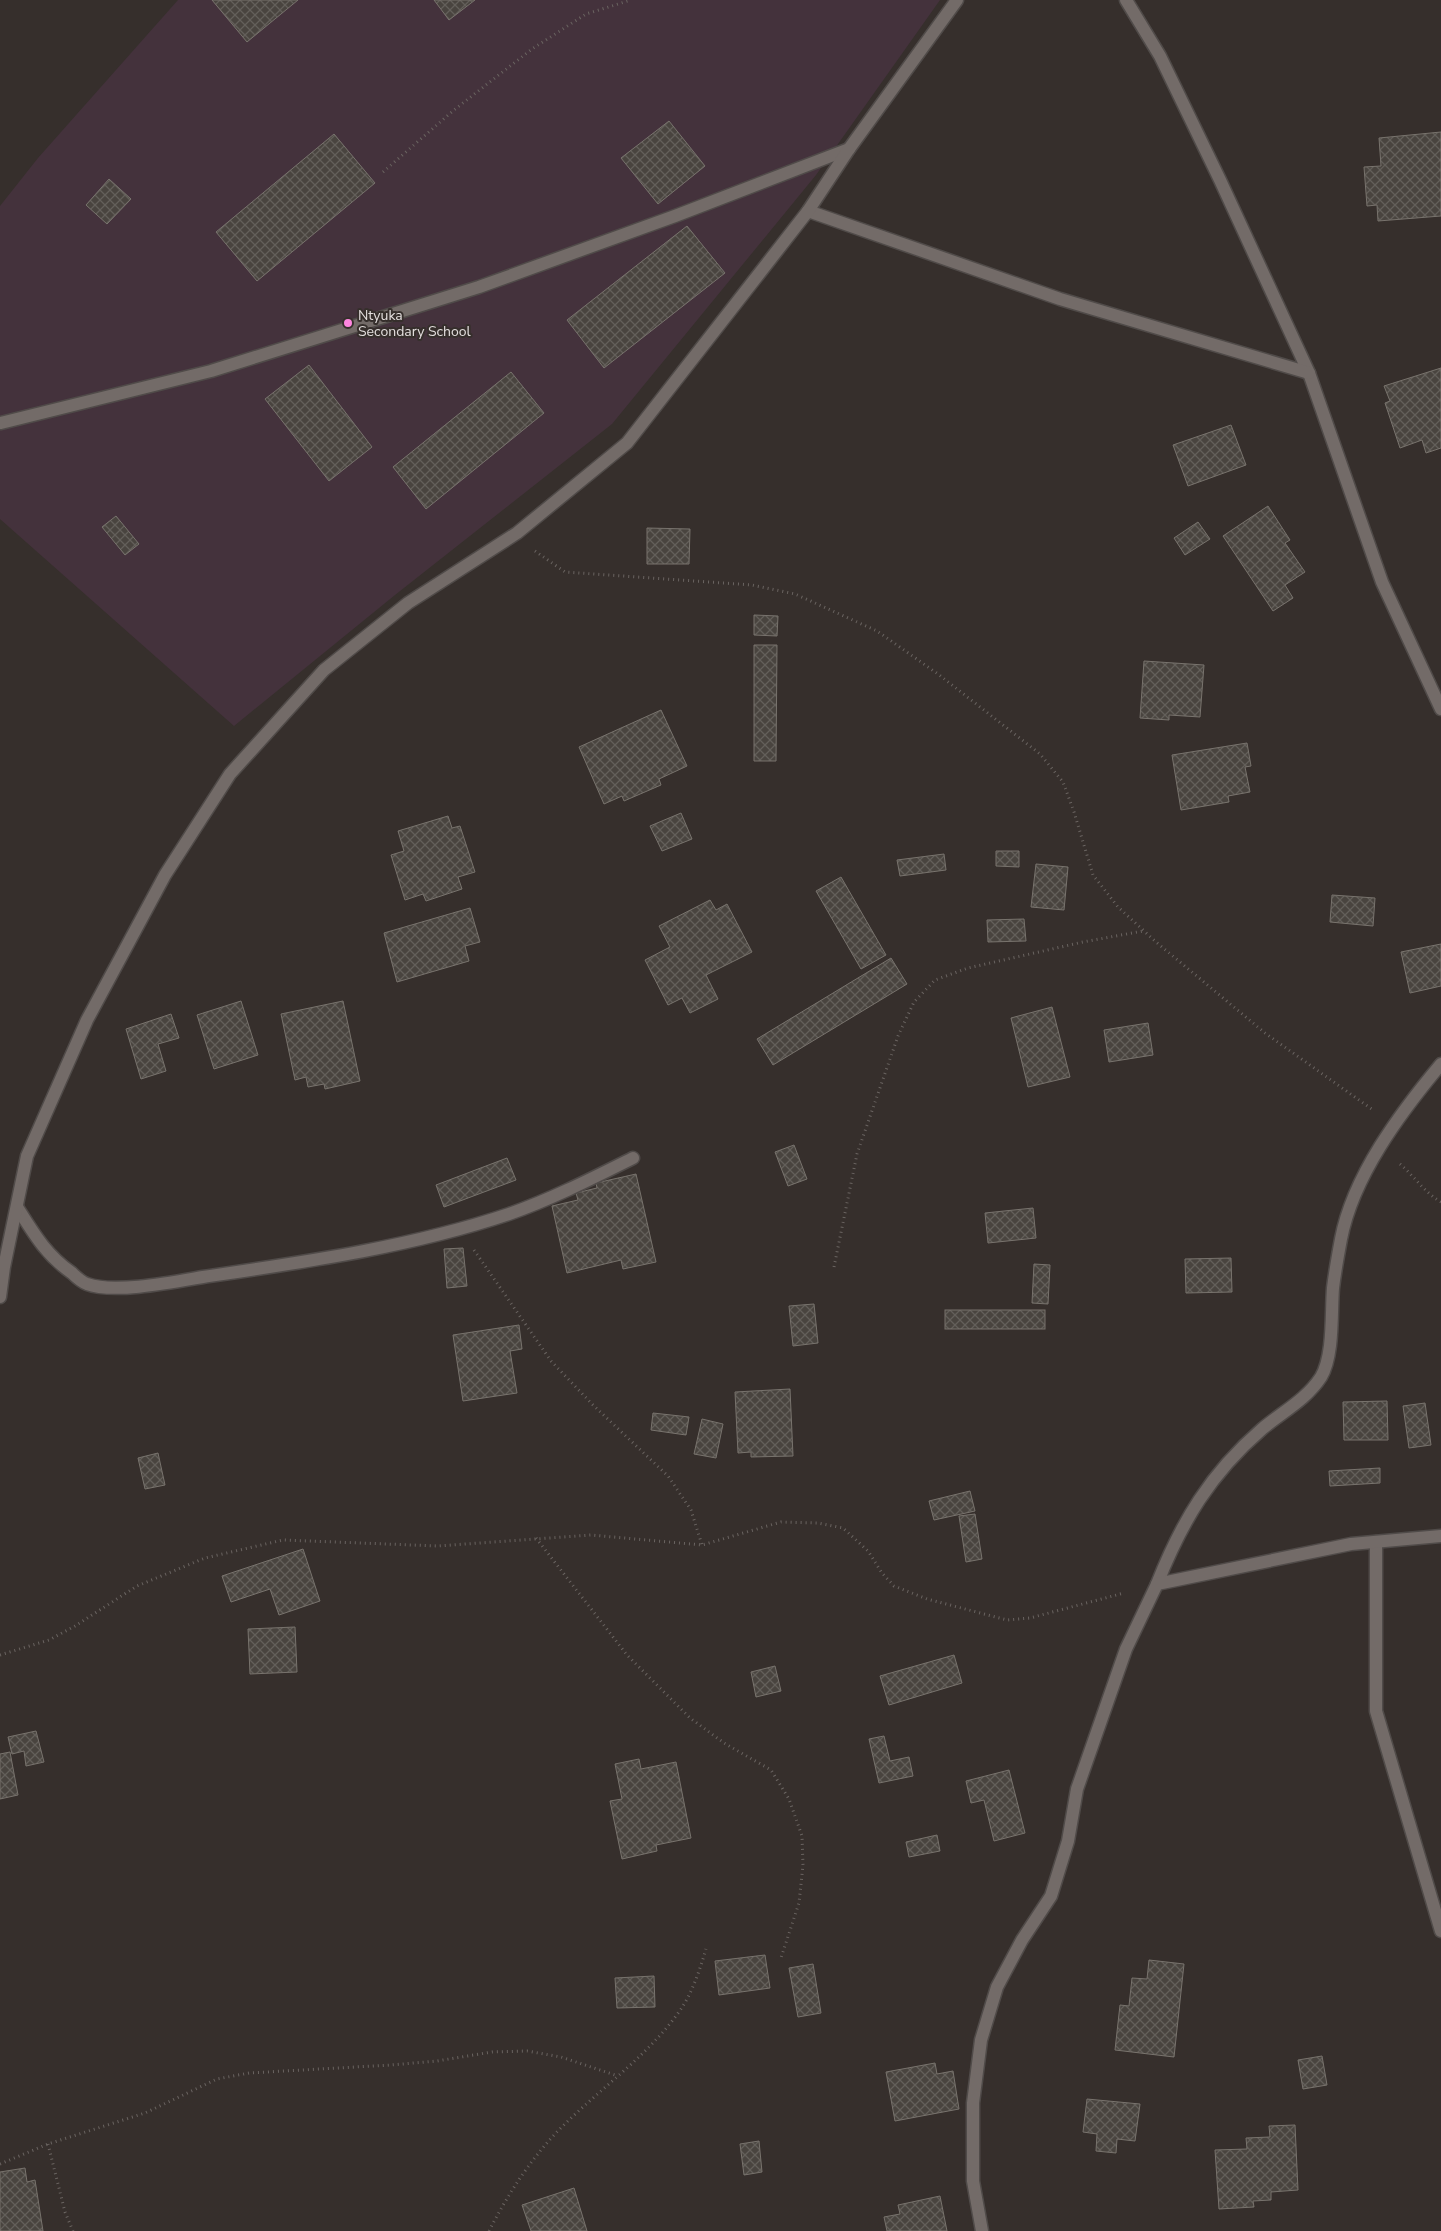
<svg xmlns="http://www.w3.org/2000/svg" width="1441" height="2231" font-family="'Nunito Sans',sans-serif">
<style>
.education{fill:#44323c}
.building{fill:url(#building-cross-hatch);stroke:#78736d}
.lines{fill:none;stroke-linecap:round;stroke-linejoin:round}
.minor-casing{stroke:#504b49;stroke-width:15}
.path{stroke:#6a6461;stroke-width:3;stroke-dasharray:1 4;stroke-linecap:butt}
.minor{stroke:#736b68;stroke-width:12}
.poi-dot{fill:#fe85df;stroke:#362f2c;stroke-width:2}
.labels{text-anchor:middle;stroke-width:4;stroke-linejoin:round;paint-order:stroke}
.poi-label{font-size:14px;fill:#e3dedd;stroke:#362f2c;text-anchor:start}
</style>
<defs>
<pattern id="building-cross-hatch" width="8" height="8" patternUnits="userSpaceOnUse" patternTransform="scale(1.25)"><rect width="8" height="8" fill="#49443f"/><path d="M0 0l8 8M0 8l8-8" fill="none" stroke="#635f5a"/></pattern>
</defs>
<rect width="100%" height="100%" fill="#362f2c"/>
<polygon class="education" points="178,0 940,0 816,175 612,424 395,595 234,726 0,519 0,206 38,158"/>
<g class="building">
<polygon points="212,0 298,0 247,42"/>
<polygon points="434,0 475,0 449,20"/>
<polygon points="669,121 705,166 658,204 621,158"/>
<polygon points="1441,132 1441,216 1378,221 1377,205 1367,206 1364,167 1381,166 1379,138"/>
<polygon points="334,134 375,183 257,281 216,232"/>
<polygon points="109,179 131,199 107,224 86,205"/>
<polygon points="687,226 725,273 604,368 567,320"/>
<polygon points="309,365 372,447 329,481 265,399"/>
<polygon points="1441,368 1441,448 1426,453 1422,440 1400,448 1385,403 1390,401 1384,386"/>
<polygon points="511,372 544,413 426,509 393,467"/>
<polygon points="1231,425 1246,465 1188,486 1173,445"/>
<polygon points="1268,506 1290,540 1285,543 1305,572 1285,585 1293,598 1273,611 1223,536"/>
<polygon points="116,516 139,544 125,555 102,527"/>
<polygon points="1198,522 1210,539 1185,555 1174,538"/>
<polygon points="647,528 690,529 689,564 647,564"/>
<polygon points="754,615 778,616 777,636 754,635"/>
<polygon points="754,645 777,645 776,761 754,761"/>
<polygon points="1144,661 1204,665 1200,717 1169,715 1169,720 1140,718"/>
<polygon points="661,710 687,766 659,779 661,785 624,801 622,796 604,804 579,747"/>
<polygon points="1247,743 1251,766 1245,767 1250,792 1228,796 1229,802 1181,810 1172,755"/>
<polygon points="681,813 692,839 662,851 650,826"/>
<polygon points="448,816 452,828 460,826 475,872 458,877 462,889 426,901 423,894 405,900 391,855 404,851 398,831"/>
<polygon points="996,851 1019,851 1019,867 996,866"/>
<polygon points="944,854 946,870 900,876 897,860"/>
<polygon points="1036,864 1068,867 1064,910 1031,907"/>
<polygon points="841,877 886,955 861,969 816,891"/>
<polygon points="1332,895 1375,898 1373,926 1330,922"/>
<polygon points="710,900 716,910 727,904 752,952 706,975 718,999 690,1013 682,998 668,1005 645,960 670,947 659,926"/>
<polygon points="470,908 480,942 465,946 469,961 397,982 384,933"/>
<polygon points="1024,919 1026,941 988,942 987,920"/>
<polygon points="1441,944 1441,986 1410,993 1401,952"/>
<polygon points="891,958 907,984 773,1065 757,1039"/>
<polygon points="241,1001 258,1055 214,1069 197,1015"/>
<polygon points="343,1001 360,1081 325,1089 324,1084 308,1087 306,1077 295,1080 281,1014"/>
<polygon points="1052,1007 1070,1077 1028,1087 1011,1018"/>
<polygon points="171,1014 179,1038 158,1044 166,1071 141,1079 126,1029"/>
<polygon points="1148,1023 1153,1055 1109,1062 1104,1030"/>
<polygon points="794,1145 807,1179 788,1186 775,1152"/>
<polygon points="507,1158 516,1180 444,1207 436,1185"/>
<polygon points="636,1174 656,1262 623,1269 621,1260 567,1273 552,1206 578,1200 576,1193 597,1188 596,1183"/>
<polygon points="1033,1208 1036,1238 988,1243 985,1213"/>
<polygon points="463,1248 467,1286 447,1288 444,1249"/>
<polygon points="1231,1258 1232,1292 1186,1293 1185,1259"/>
<polygon points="1034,1264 1050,1265 1048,1304 1032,1303"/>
<polygon points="814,1304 818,1343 793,1346 789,1306"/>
<rect x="945" y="1310" width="100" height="19"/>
<polygon points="519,1325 522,1349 510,1351 517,1393 463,1401 453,1335"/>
<polygon points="790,1389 793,1456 751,1457 751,1452 738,1453 735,1392"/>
<polygon points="1387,1401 1388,1440 1344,1440 1343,1402"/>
<polygon points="1425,1403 1431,1445 1409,1448 1403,1406"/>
<polygon points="653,1413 689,1417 686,1435 651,1430"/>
<polygon points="702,1419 723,1424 716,1458 694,1454"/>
<polygon points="158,1453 165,1485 145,1489 138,1458"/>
<polygon points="1380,1468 1380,1483 1330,1486 1329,1471"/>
<polygon points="970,1491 975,1511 934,1520 929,1501"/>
<polygon points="975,1514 982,1559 966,1562 959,1516"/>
<polygon points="303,1549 320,1601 279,1615 270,1589 231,1602 222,1576"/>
<polygon points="295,1627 297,1672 250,1674 248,1629"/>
<polygon points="954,1655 962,1683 889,1705 880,1676"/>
<polygon points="775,1666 781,1691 756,1697 751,1672"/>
<polygon points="36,1731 44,1762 26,1766 24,1751 12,1754 8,1737"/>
<polygon points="884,1736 890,1761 909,1757 913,1776 879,1783 869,1739"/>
<polygon points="10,1752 18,1795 0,1799 0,1754"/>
<polygon points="639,1759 641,1769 676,1762 691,1838 656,1845 657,1851 622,1859 610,1801 622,1799 615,1764"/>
<polygon points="1009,1770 1025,1833 994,1841 984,1800 971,1803 966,1781"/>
<polygon points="937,1835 940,1851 909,1857 906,1842"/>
<polygon points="765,1955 770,1988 719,1995 715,1961"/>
<polygon points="1149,1960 1184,1964 1174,2057 1115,2050 1120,2005 1129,2006 1132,1978 1147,1979"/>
<polygon points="813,1964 821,2013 798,2017 789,1968"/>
<polygon points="654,1976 655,2007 617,2008 615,1978"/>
<polygon points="1322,2056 1327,2085 1303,2089 1298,2060"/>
<polygon points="935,2063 937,2074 953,2071 959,2109 895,2121 886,2072"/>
<polygon points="1087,2099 1140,2104 1135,2141 1117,2139 1116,2153 1096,2151 1097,2134 1083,2132"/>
<polygon points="1295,2125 1298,2190 1271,2192 1271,2200 1253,2201 1254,2207 1219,2209 1215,2150 1247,2149 1246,2138 1270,2137 1269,2126"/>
<polygon points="759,2141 762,2172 744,2175 740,2144"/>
<polygon points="25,2168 27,2182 35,2180 43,2231 0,2231 0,2172"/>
<polygon points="574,2188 587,2231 531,2231 522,2205"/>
<polygon points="940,2196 947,2231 887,2231 884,2217 900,2214 898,2205"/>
</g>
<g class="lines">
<g class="minor-casing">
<g id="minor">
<polyline points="1126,0 1160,56 1220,180 1309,373 1382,582 1441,709"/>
<polyline points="808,211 1060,299 1309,373"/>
<polyline points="1,423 211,371 479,287 675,216 849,149"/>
<path d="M17 1207C34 1234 46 1255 72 1273 76 1277 82 1282 87 1284 114 1294 174 1282 203 1277 305 1262 411 1247 509 1214 552 1199 593 1178 633 1158"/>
<polyline points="0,1297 4,1267 27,1156 87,1020 165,875 230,774 324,670 408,603 517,533 627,443 808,211 849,149 957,0"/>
<polyline points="1376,1542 1376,1711 1441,1931"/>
<path d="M1157 1584C1182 1521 1210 1474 1262 1429 1282 1412 1306 1400 1321 1377 1334 1355 1331 1313 1333 1288 1335 1271 1338 1255 1341 1239 1353 1176 1400 1113 1441 1064"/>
<polyline points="982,2231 973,2181 973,2103 981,2040 997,1987 1022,1940 1051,1896 1068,1841 1077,1789 1126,1649 1157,1584 1351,1544 1441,1536"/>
</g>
</g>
<g class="path">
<polyline points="383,172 454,110 532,49 586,14 631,0"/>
<polyline points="535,551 565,572 752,585 795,594 877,631 938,674 1040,754 1063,782 1074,812 1093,875 1118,907 1156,942 1265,1033 1373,1110"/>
<path d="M1400 1164C1414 1176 1425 1193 1441 1202"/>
<polyline points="474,1250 551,1361 593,1405 668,1476 691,1510 702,1545"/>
<polyline points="834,1267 857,1154 898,1036 914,1002 935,980 968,968 1083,942 1143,931"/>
<polyline points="536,1538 627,1655 690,1718 724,1743 771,1770 789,1799 802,1836 803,1865 799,1903 781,1958"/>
<polyline points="0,1655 49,1640 75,1626 137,1586 205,1558 283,1540 438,1546 591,1535 702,1545 781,1522 818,1523 843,1528 868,1551 882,1573 894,1586 927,1599 1007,1620 1030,1618 1124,1593"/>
<polyline points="48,2144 65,2212 73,2231"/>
<polyline points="0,2164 48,2144 145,2113 217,2079 249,2073 391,2065 437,2061 492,2052 527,2051 561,2057 618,2076"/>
<path d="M489 2231C507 2196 528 2163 555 2134 596 2091 647 2058 681 2009 693 1991 700 1969 706 1949"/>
</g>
<use href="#minor" class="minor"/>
</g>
<circle class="poi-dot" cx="348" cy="323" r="5"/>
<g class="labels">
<g class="poi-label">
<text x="358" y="320">Ntyuka<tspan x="358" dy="16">Secondary School</tspan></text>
</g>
</g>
</svg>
